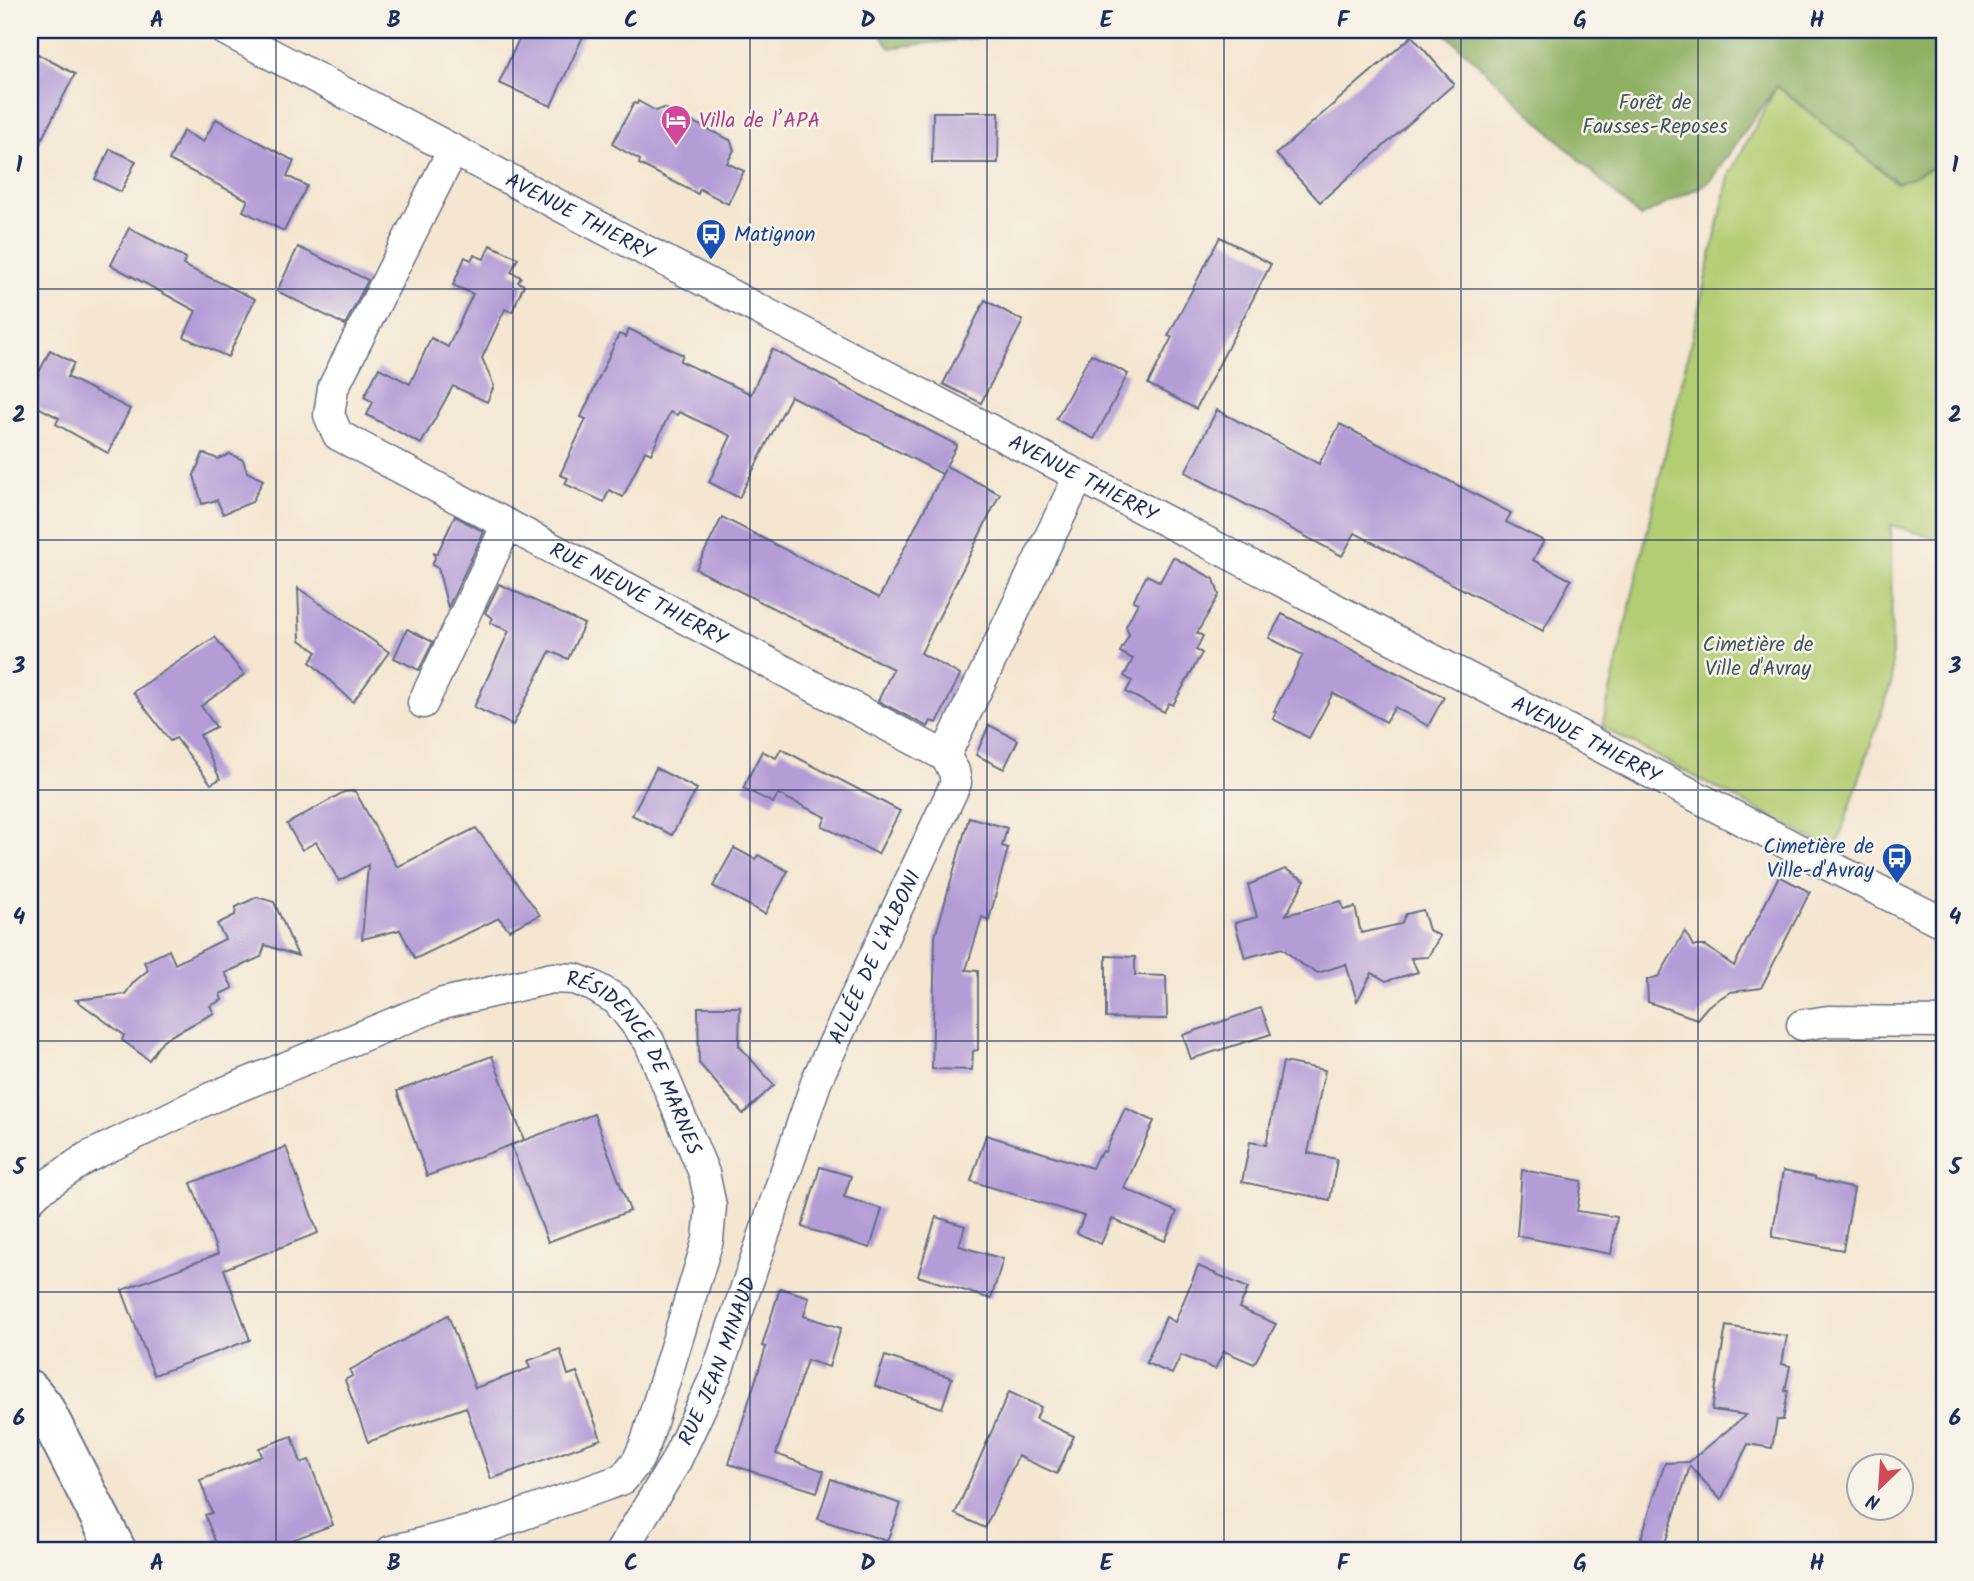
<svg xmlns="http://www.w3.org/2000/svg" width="1974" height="1581" font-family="Kalam,sans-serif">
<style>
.green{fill:#b3cd72;stroke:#677e68;stroke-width:2}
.forest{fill:#8eb064;stroke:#547061;stroke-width:2}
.building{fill:#b49cd7}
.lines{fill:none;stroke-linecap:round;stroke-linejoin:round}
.street-casing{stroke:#676f86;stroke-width:33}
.secondary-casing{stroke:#676f86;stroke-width:42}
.street{stroke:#fff;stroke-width:30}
.secondary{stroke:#fff;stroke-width:38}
.grid{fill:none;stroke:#1b2f5e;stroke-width:2;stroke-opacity:0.55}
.labels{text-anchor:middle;stroke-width:5;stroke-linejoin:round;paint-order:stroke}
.park-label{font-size:21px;fill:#415663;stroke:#f7f3e8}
.hotel-label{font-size:21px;fill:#b23c85;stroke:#f7f3e8;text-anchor:start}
.street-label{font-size:21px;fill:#1b2f5e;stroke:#f7f3e8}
.transit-label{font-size:21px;fill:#164399;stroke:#f7f3e8;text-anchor:start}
.neatline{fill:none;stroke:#1b2f5e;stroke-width:2.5}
.grid-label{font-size:23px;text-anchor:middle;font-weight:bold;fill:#1b2f5e}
</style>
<rect width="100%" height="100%" fill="#f7f3e8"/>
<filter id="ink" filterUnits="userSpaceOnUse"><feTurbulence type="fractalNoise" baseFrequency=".0143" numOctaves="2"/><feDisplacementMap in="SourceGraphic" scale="14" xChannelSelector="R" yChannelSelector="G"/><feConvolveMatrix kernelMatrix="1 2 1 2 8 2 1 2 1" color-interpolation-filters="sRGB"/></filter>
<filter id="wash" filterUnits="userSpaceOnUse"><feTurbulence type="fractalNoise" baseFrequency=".00686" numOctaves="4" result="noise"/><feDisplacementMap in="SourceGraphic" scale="28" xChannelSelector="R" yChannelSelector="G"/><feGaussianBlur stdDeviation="1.57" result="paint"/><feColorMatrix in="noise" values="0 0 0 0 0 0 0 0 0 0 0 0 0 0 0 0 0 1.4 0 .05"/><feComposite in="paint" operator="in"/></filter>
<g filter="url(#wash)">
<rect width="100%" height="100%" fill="#f4e6d0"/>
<polygon class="green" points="1777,86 1897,183 1944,163 1944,540 1891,525 1892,681 1835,851 1602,727 1730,173"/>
<g class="forest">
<polygon points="877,30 1041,30 890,48"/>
<polygon points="1442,30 1944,30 1944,163 1898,183 1777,86 1709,182 1640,217"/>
</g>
<g id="blocks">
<g class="building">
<polygon points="523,30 586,30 551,106 499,83"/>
<polygon points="1412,36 1454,84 1320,202 1276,154"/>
<polygon points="30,50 75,74 30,162"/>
<polygon points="638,101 656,111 664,108 730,140 734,150 727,163 744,171 728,204 700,189 698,194 639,164 640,160 612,144 634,103 637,104"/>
<polygon points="933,112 999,112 998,163 932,163"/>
<polygon points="216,119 294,161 287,176 307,186 284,231 243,211 248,200 169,160 183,131 203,142"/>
<polygon points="110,149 136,161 121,192 95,179"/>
<polygon points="129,228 186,258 183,265 255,299 228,357 184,337 196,311 111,265"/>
<polygon points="1220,237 1271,264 1196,409 1148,384 1172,337 1168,336"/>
<polygon points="490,245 518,258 511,272 521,277 518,282 524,285 512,312 505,309 482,358 494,386 487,402 453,386 421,444 367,415 373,402 364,397 379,368 410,384 431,338 448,347 473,294 453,285 465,257 471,260 474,255 484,259"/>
<polygon points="298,247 368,280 345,325 277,291"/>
<polygon points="985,300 1023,321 981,403 943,384"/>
<polygon points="629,329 683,355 680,361 751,394 772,349 957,445 946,466 1000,494 921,653 960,675 937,723 931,721 928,727 878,701 893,669 696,569 722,517 879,598 945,469 942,474 791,396 739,498 709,482 731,436 679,412 677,415 670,412 651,454 645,451 623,497 609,490 604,502 565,484 568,478 560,475 586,419 581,417 619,334 626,337"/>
<polygon points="50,350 74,363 67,377 130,409 108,453 56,424 59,418 30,403 30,391"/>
<polygon points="1091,354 1128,374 1094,439 1056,419"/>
<polygon points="1217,410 1319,464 1340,424 1511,513 1506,522 1544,541 1533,560 1571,580 1543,631 1355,533 1342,556 1185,472"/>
<polygon points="203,453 218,459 230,454 243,460 247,472 263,480 252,502 223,514 217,500 202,504 194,475"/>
<polygon points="455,516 484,532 448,608 438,568 432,565 435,558 434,553 437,554"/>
<polygon points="1173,557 1214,579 1219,595 1197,633 1203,636 1196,650 1202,653 1173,705 1169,703 1164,712 1126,692 1132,681 1124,676 1133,659 1120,652 1129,635 1126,626 1138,603 1133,601 1147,575 1160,582"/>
<polygon points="499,584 584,624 568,659 550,651 513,725 474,707 509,631 490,623 493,618 485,613"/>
<polygon points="298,588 389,652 353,702 310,662 317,652 300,640"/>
<polygon points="1282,614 1444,697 1428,726 1395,707 1386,722 1333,693 1309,738 1273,719 1276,712 1274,711 1303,655 1269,638"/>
<polygon points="407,629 433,642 419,670 394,658"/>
<polygon points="215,637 244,675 201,706 216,727 200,735 220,779 211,784 176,738 170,741 133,692"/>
<polygon points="989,725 1018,740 1004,769 976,755"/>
<polygon points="781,749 900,811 878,854 822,826 826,817 778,794 773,803 743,788 762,751 776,758"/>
<polygon points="656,768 697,789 672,835 632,815"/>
<polygon points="355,791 397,867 476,828 540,915 509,930 499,918 415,959 400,930 362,939 368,865 339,881 316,842 302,850 287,824 344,792"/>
<polygon points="969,817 1007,828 1002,846 1008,848 989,920 982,917 966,970 978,971 978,1050 973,1051 972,1070 932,1069 935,937"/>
<polygon points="734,848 755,859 758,855 788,871 765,914 713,886"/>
<polygon points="1285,869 1305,880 1286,915 1341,901 1344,910 1355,907 1361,933 1401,924 1406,914 1423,910 1429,930 1440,936 1428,957 1411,958 1418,972 1386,981 1372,973 1357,1001 1346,964 1318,973 1301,964 1282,948 1245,958 1235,923 1257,917 1248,885"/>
<polygon points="1779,876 1810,892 1761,988 1730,992 1708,1006 1697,1019 1648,1002 1647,980 1659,976 1685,931 1693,946 1706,946 1734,966"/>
<polygon points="257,897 274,902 298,956 265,945 261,957 225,973 233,988 220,994 222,1000 210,1006 214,1013 163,1040 149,1060 122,1040 124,1035 76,1000 125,994 134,982 148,970 144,962 169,950 175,964 225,939 217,924 235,915 236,907"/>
<polygon points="1106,956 1135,957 1135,975 1166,976 1167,1019 1106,1018"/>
<polygon points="698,1007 740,1007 739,1046 774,1085 743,1114 699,1063"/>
<polygon points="1261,1008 1271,1034 1191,1059 1183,1035"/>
<polygon points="492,1056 524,1140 427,1176 397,1091"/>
<polygon points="1283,1062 1325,1070 1308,1153 1337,1159 1330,1200 1242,1182 1250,1142 1266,1145"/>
<polygon points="1125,1108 1154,1121 1124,1188 1177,1212 1165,1241 1112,1219 1101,1244 1077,1233 1084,1216 971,1181 986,1135 1092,1168 1098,1155 1100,1156 1103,1151 1105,1152"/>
<polygon points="594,1114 630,1211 548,1242 511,1145"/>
<polygon points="286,1147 318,1233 224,1269 250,1340 154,1375 122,1290 218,1254 191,1183"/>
<polygon points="820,1167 851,1176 844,1197 882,1209 870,1248 802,1227"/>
<polygon points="1522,1170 1582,1181 1577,1211 1617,1217 1611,1254 1517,1236"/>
<polygon points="1783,1171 1815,1177 1815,1179 1854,1189 1843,1250 1772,1237"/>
<polygon points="936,1217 965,1226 959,1246 1003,1259 991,1299 918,1276"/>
<polygon points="1198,1266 1248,1288 1239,1308 1276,1324 1254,1364 1224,1351 1215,1369 1181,1355 1172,1374 1146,1363 1166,1317 1175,1322"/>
<polygon points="780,1288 809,1297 804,1316 841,1328 829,1367 807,1360 776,1454 824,1471 817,1492 729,1464 766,1347 762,1346"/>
<polygon points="448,1315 475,1388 530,1368 527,1361 560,1349 568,1375 577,1372 601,1439 491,1479 466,1407 368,1442 345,1380 352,1376 350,1370"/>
<polygon points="1726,1326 1787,1336 1782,1364 1790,1366 1785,1391 1788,1391 1783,1420 1777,1420 1772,1448 1748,1444 1721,1500 1690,1466 1664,1546 1641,1538 1665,1463 1689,1462 1746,1415 1712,1410"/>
<polygon points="885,1356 952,1378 942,1408 875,1386"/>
<polygon points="1009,1392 1041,1407 1036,1419 1074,1436 1057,1474 1018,1456 985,1528 955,1514"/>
<polygon points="292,1436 301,1463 309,1460 333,1525 262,1551 219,1551 205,1515 212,1513 200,1480 262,1456 259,1448"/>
<polygon points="831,1479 901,1504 887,1541 818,1519"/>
</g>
</g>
</g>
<g filter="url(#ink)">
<use href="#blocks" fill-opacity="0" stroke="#676f86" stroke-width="2"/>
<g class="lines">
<g class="street-casing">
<g id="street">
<path id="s1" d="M225 30 625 240 1834 868 1944 923"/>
<path id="s2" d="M453 150 333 388 329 415 338 435 945 756"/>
<polyline points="423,703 507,525"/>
<polyline points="945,756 1079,476"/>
<polyline points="1802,1025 1828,1021 1944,1022"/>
<path id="s3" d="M30 1199 38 1191 86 1158 208 1099 443 1003 552 978 575 979 593 986 617 1000 649 1041 704 1173 711 1206 708 1240 646 1442 638 1460 623 1479 493 1525 391 1551"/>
<path id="s4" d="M621 1551 675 1463 716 1375 818 1077 956 783 954 771 945 756"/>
</g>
</g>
<g class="secondary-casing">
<polyline id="secondary" points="30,1390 43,1406 117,1551"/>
</g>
<use href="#street" class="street"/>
<use href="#secondary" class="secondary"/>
</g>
</g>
<path class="grid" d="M276 30V1551M513 30V1551M750 30V1551M987 30V1551M1224 30V1551M1461 30V1551M1698 30V1551M30 289H1944M30 540H1944M30 790H1944M30 1041H1944M30 1292H1944"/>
<defs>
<g id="hotel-pin" transform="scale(1.575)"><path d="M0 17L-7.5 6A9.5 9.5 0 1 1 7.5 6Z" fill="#d1479c" stroke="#f7f3e8"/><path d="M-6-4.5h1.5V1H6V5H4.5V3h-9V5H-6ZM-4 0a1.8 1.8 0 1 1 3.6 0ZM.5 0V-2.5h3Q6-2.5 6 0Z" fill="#fff"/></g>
<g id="bus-pin" transform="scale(1.575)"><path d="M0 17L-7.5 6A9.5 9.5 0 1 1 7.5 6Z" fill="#1a4fb4" stroke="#f7f3e8"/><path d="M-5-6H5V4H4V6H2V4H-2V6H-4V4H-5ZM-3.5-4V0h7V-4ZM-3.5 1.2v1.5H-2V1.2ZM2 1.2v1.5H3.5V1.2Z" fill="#fff"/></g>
</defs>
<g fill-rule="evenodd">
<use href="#hotel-pin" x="676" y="120"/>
<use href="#bus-pin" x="711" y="234"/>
<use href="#bus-pin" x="1897" y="858"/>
</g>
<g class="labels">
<g class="park-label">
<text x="1655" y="109">Forêt de<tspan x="1655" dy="24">Fausses-Reposes</tspan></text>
<text x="1758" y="651">Cimetière de<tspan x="1758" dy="24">Ville d'Avray</tspan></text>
</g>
<g class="hotel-label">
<text x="699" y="127">Villa de l’APA</text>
</g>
<g class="street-label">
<text dy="7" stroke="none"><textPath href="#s1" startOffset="401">AVENUE THIERRY</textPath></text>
<text dy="7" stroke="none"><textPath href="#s1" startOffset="968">AVENUE THIERRY</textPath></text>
<text dy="7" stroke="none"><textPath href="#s2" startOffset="656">RUE NEUVE THIERRY</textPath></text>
<text dy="7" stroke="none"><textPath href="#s1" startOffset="1535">AVENUE THIERRY</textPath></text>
<text dy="7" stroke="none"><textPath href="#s4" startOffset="648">ALLÉE DE L'ALBONI</textPath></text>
<text dy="7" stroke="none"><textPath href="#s3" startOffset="700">RÉSIDENCE DE MARNES</textPath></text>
<text dy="7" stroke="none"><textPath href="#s4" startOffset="214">RUE JEAN MINAUD</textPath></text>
</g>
<g class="transit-label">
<text x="734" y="241">Matignon</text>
<text x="1874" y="853" text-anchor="end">Cimetière de<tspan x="1874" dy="24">Ville-d'Avray</tspan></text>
</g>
</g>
<rect width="1974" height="1581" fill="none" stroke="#f7f3e8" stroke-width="77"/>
<g transform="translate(1880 1487) rotate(205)"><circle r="33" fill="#f7f3e8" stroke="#9fa5b1" stroke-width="2"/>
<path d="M0-5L12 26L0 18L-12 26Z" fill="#d1495b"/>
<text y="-10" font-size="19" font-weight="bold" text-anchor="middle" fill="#1b2f5e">N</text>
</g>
<rect x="38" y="38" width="1898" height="1504" class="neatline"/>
<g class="grid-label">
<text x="157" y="27">A</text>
<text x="394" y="27">B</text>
<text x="631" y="27">C</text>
<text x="868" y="27">D</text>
<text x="1106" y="27">E</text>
<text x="1343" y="27">F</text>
<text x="1580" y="27">G</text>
<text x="1817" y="27">H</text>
<text x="19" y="172">1</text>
<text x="1955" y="172">1</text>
<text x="19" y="422">2</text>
<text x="1955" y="422">2</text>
<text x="19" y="673">3</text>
<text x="1955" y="673">3</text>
<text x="19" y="924">4</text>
<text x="1955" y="924">4</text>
<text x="19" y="1174">5</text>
<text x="1955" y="1174">5</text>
<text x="19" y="1425">6</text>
<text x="1955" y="1425">6</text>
<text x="157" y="1570">A</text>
<text x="394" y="1570">B</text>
<text x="631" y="1570">C</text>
<text x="868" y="1570">D</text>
<text x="1106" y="1570">E</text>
<text x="1343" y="1570">F</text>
<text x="1580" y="1570">G</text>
<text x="1817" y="1570">H</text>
</g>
</svg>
